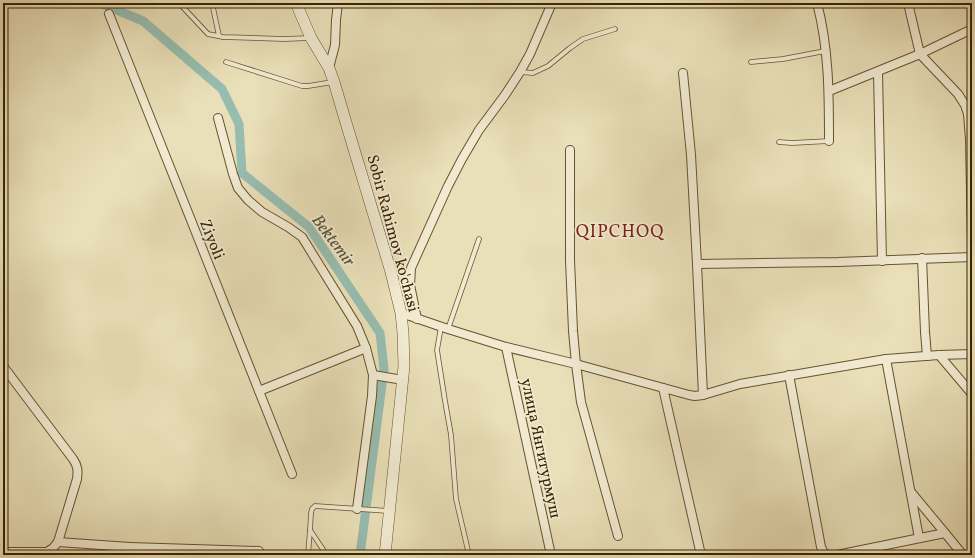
<svg xmlns="http://www.w3.org/2000/svg" width="975" height="558" font-family="Vollkorn,serif">
<style>
.lines{fill:none;stroke-linecap:round;stroke-linejoin:round}
.canal{stroke:#97bdb0;stroke-width:9}
.service-casing{stroke:#66532f;stroke-width:5.5}
.minor-casing{stroke:#66532f;stroke-width:10}
.tertiary-casing{stroke:#66532f;stroke-width:12}
.service{stroke:#f1ead1;stroke-width:4}
.minor{stroke:#f1ead1;stroke-width:8}
.tertiary{stroke:#f1ead1;stroke-width:11}
.labels{text-anchor:middle;stroke-width:3.5;stroke-linejoin:round;paint-order:stroke}
.street-label{font-size:16px;fill:#3a2401;stroke:#f1ead1}
.water-label{font-size:17px;font-style:italic;fill:#565236;stroke:#f1ead1}
.quarter-label{font-size:18px;letter-spacing:1px;fill:#7a1f14;stroke:#f1ead1}
</style>
<rect width="100%" height="100%" fill="#e9dfb8"/>
<filter id="stains"><feTurbulence type="fractalNoise" baseFrequency=".005" numOctaves="4"/><feColorMatrix values="0 0 0 0 .2 0 0 0 0 .09 0 0 0 0 .02 0 0 0 .5 -.17"/></filter>
<radialGradient id="worn" r=".72"><stop offset=".6" stop-color="#630" stop-opacity="0"/><stop offset="1" stop-color="#630" stop-opacity=".3"/></radialGradient>
<g class="lines">
<polyline class="canal" points="100,3 143,21 222,89 239,124 242,173 309,227 380,333 384,369 360,555"/>
<g class="service-casing">
<g id="service">
<polyline points="179,3 208,34 223,37 284,39 310,38"/>
<polyline points="212,3 219,36"/>
<polyline points="226,62 302,86 308,86 333,82"/>
<polyline points="751,62 783,59 825,51"/>
<polyline points="520,72 533,73 548,66 570,48 583,39 615,29"/>
<polyline points="779,142 792,143 829,141"/>
<polyline points="441,327 437,350 445,401 451,435 456,499 469,555"/>
<polyline points="448,329 479,239"/>
<polyline points="308,555 310,530"/>
<polyline points="325,555 324,551 310,530 311,513 312,509 315,506 389,511"/>
</g>
</g>
<g class="minor-casing">
<g id="minor">
<path d="M817 3C829 48 829 95 829 141"/>
<polyline points="908,3 920,54 958,94 965,105 968,114 970,139 972,243"/>
<polyline points="109,14 292,474"/>
<polyline points="329,68 335,45 336,20 338,3"/>
<polyline points="878,72 882,261"/>
<polyline points="683,73 691,155 697,264 838,262 972,257"/>
<polyline points="829,91 920,54 972,29"/>
<polyline points="218,118 233,174 238,188 248,200 262,212 288,227 302,237 357,326 366,348 373,375 372,396 357,509"/>
<polyline points="570,150 570,260 573,331 576,364 581,402 618,536"/>
<polyline points="922,258 925,332 927,356"/>
<polyline points="697,264 703,395"/>
<polyline points="401,313 448,329 506,347 576,364 689,395 695,396 703,395 740,384 886,359 939,355 972,354"/>
<polyline points="417,319 410,285 411,268 448,186 462,159 479,130 505,95 520,72 530,54 552,3"/>
<polyline points="506,347 551,555"/>
<polyline points="939,355 972,394"/>
<polyline points="886,359 919,538"/>
<path d="M3 366 73 459C78 466 78 471 77 479L58 542 53 548 47 552H3"/>
<polyline points="373,375 403,380"/>
<polyline points="789,375 821,547 824,553 827,555"/>
<polyline points="663,388 701,555"/>
<polyline points="259,391 366,348"/>
<polyline points="911,492 945,533"/>
<polyline points="58,542 130,547 136,555"/>
<polyline points="130,547 259,551"/>
<polyline points="837,555 945,533 963,555"/>
</g>
</g>
<g class="tertiary-casing">
<polyline id="tertiary" points="296,3 311,38 329,68 334,82 347,126 391,272 401,313 403,333 404,366 385,555"/>
</g>
<use href="#service" class="service"/>
<use href="#minor" class="minor"/>
<use href="#tertiary" class="tertiary"/>
</g>
<g class="labels">
<g class="street-label">
<text transform="translate(394 233) rotate(75)" y="6">Sobir Rahimov ko'chasi</text>
<text transform="translate(213 239) rotate(68)" y="6">Ziyoli</text>
<text transform="translate(542 448) rotate(78)" y="6">улица Янгитурмуш</text>
</g>
<g class="water-label">
<text transform="translate(334 240) rotate(53)" y="6">Bektemir</text>
</g>
<g class="quarter-label">
<text x="620" y="237">QIPCHOQ</text>
</g>
</g>
<rect width="975" height="558" fill="none" stroke="#e9dfb8" stroke-width="16"/>
<rect x="4" y="4" width="967" height="550" fill="none" stroke="#3a2401" stroke-width="2"/>
<rect x="8" y="8" width="959" height="542" fill="none" stroke="#3a2401"/>
<rect width="100%" height="100%" filter="url(#stains)"/>
<rect width="100%" height="100%" fill="url(#worn)"/>
</svg>
